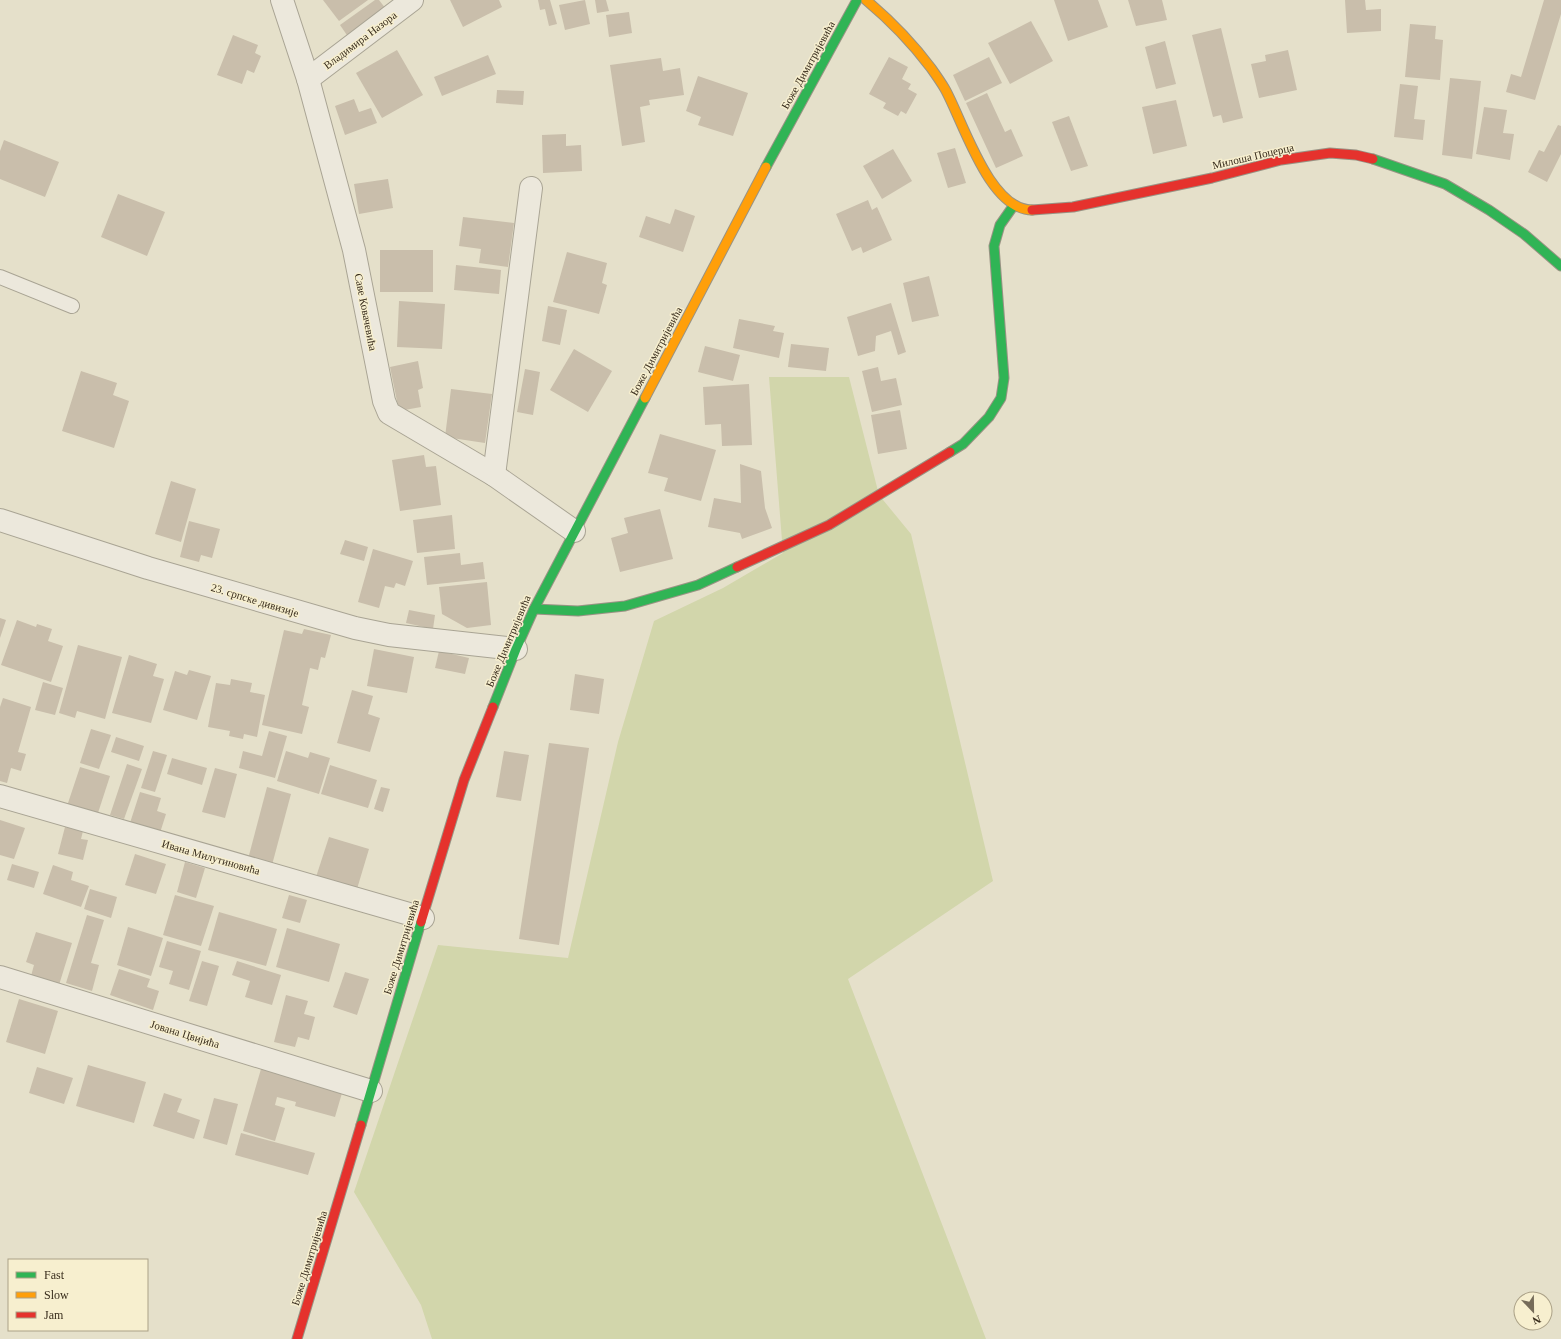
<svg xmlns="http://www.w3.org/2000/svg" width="1561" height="1339" font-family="Georgia,serif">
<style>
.green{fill:#d2d6ab}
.building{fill:#c9beab}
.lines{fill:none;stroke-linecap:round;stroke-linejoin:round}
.lane-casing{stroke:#a9a494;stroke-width:16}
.street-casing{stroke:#a9a494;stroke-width:24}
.fast-casing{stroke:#999384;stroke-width:11}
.slow-casing{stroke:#999384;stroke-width:11}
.jam-casing{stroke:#999384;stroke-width:11}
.lane{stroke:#ece8dc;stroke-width:14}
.street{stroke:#ece8dc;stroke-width:22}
.fast{stroke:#30b455;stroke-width:9}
.slow{stroke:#ff9f0a;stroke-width:9}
.jam{stroke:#e5322d;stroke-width:9}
.labels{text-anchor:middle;stroke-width:3;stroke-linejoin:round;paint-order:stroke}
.street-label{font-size:11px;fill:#382c1c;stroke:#f7efcf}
</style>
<rect width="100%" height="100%" fill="#e5e0ca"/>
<polygon class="green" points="769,377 849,377 879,495 911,534 993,881 848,979 986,1339 432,1339 421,1305 354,1192 438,945 568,958 618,742 654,621 723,588 783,553"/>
<g class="building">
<polygon points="323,0 368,0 339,21"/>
<polygon points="375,0 379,0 389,13 351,41 340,25"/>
<polygon points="450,0 499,0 502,7 463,27"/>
<polygon points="538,0 550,0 557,24 549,26 545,9 540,10"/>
<polygon points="585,0 590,24 565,30 559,5"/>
<polygon points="595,0 606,0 609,11 597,13"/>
<polygon points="1054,0 1098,0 1108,27 1068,41"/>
<polygon points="1128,0 1162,0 1167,20 1136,26"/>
<polygon points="1345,0 1365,0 1366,10 1381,9 1381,31 1347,33"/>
<polygon points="1544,0 1561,0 1561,14 1535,100 1506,92 1511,74 1521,77"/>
<polygon points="629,12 632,33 609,37 606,15"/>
<polygon points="1031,21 1053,61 1010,84 988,43"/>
<polygon points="1410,24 1436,26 1435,39 1443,40 1440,80 1405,77"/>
<polygon points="1221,28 1243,118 1223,123 1221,115 1213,117 1192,35"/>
<polygon points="233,35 258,45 255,53 261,56 254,73 247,70 242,84 217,75"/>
<polygon points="1165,41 1176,84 1156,89 1145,47"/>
<polygon points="397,50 423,95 382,118 356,73"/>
<polygon points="1288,50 1297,90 1259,98 1251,64 1266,61 1265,55"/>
<polygon points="488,55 496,74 442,96 434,77"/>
<polygon points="889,57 908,67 902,79 911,84 908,89 917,94 906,114 901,111 898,116 883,108 886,103 869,94"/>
<polygon points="989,57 1002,83 965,101 953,75"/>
<polygon points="661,58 663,71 680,68 684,95 649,100 650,105 640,107 645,142 622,146 610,65"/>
<polygon points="698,76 748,93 733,136 698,125 701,117 686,111"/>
<polygon points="1450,78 1481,81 1472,159 1442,155"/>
<polygon points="1400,84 1418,86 1414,119 1425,120 1423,140 1394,137"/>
<polygon points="497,90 524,91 523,105 496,103"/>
<polygon points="987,93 1005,132 1011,129 1023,156 996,168 966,103"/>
<polygon points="354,99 359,112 371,108 377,123 345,135 335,106"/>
<polygon points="1176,100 1187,146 1153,154 1142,107"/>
<polygon points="1484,107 1507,110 1503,133 1514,134 1510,160 1476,154"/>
<polygon points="1069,116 1088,166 1071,171 1052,122"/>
<polygon points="1558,125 1561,126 1561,154 1547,182 1528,172 1539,150 1544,152"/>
<polygon points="566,134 566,146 581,145 582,171 543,173 542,135"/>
<polygon points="4,140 59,162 45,197 0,179 0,151"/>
<polygon points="955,148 966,183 948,188 937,153"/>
<polygon points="893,149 912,181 882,199 863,166"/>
<polygon points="388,179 393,208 359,214 354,184"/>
<polygon points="118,194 165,212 147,256 101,237"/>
<polygon points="868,200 872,210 877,207 892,240 863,253 861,247 852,251 836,214"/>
<polygon points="675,209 695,216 683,252 639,237 646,216 670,224"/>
<polygon points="463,217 514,223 508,267 479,263 481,249 459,246"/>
<rect x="380" y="250" width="53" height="42"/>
<polygon points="567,252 607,263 602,283 607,285 599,314 553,302"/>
<polygon points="456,265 501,270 499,294 454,290"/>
<polygon points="929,276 939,316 912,322 903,283"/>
<polygon points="399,301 445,304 442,349 397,347"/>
<polygon points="891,303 906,352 898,355 891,331 876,336 875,351 858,356 847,317"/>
<polygon points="548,306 567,310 560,345 542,341"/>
<polygon points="739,319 775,326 773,331 784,333 779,358 733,348"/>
<polygon points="791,344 829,348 826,371 788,367"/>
<polygon points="705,346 740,355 733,381 698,372"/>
<polygon points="574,349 612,371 588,412 550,390"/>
<polygon points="418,361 423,388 418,390 421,407 399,411 390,367"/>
<polygon points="878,367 881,381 896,378 902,405 872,412 862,371"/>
<polygon points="525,369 540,372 533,415 517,412"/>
<polygon points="81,371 117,383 113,395 129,401 114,448 62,431"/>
<polygon points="749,384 752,445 722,446 721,424 705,425 703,387"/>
<polygon points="451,389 492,394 485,443 445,437"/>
<polygon points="900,410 907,449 878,454 871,415"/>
<polygon points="660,434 716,450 701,501 664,491 668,478 648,473"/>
<polygon points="424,455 426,467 436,466 441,505 400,511 392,460"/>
<polygon points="740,464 761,471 765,508 772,528 742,539 740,533 708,527 714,498 741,503"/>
<polygon points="171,481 196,489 181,542 155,534"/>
<polygon points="660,509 673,559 620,572 611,538 628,533 624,518"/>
<polygon points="452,515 455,549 417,553 413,520"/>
<polygon points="189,521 220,529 212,558 201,555 199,562 180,557"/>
<polygon points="345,540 368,547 364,561 340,554"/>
<polygon points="373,549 413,561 405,586 396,583 394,588 385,586 379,608 358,602"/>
<polygon points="460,553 461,565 483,562 485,579 427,585 424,557"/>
<polygon points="487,582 491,625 467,628 442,614 439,587"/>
<polygon points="409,610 435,615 433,629 406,623"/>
<polygon points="0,618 6,620 0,638"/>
<polygon points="17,620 36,627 37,624 52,629 48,641 63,646 51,682 1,665"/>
<polygon points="304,629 331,635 325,658 321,657 318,670 310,668 302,705 309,707 302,734 262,725 284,630 302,634"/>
<polygon points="78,645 122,657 105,719 77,711 75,718 59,713"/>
<polygon points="374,649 414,657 407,693 367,686"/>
<polygon points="439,651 469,658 465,674 435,668"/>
<polygon points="129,655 157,664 153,676 164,679 151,723 112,713"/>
<polygon points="189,670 211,676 197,720 163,710 175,671 187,675"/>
<polygon points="575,674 604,679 599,714 570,710"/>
<polygon points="231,679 252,683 250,692 265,695 257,737 244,734 243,739 229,736 230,731 208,727 216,683 230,685"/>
<polygon points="43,682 63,688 55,715 35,710"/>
<polygon points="352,690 373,696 368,714 380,718 370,752 337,743"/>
<polygon points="3,698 31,707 18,752 26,754 21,771 11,768 7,783 0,781 0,707"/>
<polygon points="91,729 111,735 99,769 80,763"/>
<polygon points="269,731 287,736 275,778 239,768 243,751 262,756"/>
<polygon points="116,737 144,746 139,761 111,752"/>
<polygon points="549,743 589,748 559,945 519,939"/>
<polygon points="153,751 167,755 155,792 141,788"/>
<polygon points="286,751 308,758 310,752 330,758 319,794 277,781"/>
<polygon points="504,751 529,755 521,801 496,797"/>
<polygon points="172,758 207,768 202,785 167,774"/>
<polygon points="127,764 142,769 124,819 110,815"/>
<polygon points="330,765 377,780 368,808 321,794"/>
<polygon points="80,767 110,776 97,816 67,806"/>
<polygon points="215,768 237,774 225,818 202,812"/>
<polygon points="267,787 291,794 272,865 248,859"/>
<polygon points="381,787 390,789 383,812 374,809"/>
<polygon points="140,792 161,798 157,811 166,814 159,836 129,826"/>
<polygon points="0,820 25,828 14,859 0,855"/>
<polygon points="65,827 83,831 81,839 88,840 83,860 58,854"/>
<polygon points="329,837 369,849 357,889 316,877"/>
<polygon points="135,854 166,864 156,894 125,885"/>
<polygon points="185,862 205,868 196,898 177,892"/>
<polygon points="12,864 39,872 34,888 7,880"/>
<polygon points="53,865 73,872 71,880 89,886 81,907 43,894"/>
<polygon points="90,889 117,897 111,918 84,909"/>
<polygon points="175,895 214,906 201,946 163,935"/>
<polygon points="289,895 307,900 300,923 282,918"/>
<polygon points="219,912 277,929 266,966 208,950"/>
<polygon points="87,915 104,920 91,963 99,965 92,991 66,983"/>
<polygon points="128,927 163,938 151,976 117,965"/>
<polygon points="287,928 340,944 329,982 276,967"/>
<polygon points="36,932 72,943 59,985 31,976 34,965 26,962"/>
<polygon points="167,941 201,951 189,990 169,984 173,971 159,967"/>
<polygon points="202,961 219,966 207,1006 189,1001"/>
<polygon points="237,961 281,975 272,1005 245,997 250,981 232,975"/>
<polygon points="119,969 150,979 147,987 159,991 153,1010 110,995"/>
<polygon points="345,972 369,979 357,1015 333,1007"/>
<polygon points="286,995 308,1001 304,1014 315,1017 309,1040 298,1037 295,1047 274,1042"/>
<polygon points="19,999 58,1011 45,1054 6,1042"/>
<polygon points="88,1065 146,1082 134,1123 76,1106"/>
<polygon points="37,1067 73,1078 64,1104 29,1093"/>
<polygon points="261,1069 342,1093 335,1117 295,1106 296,1102 277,1097 275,1105 285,1108 275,1141 243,1131"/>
<polygon points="164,1093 182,1099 177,1112 200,1120 194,1139 153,1126"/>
<polygon points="214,1098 238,1104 227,1145 203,1138"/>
<polygon points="241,1133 315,1153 308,1175 235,1155"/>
</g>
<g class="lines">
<g class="lane-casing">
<polyline id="lane" points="0,277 72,306"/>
</g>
<g class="street-casing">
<g id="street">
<polyline points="282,0 308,79 354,250 384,401 389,413 494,475 574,531"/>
<polyline points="308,79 412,0"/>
<polyline points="494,475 531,188"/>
<polyline points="0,520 148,568 355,628 389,635 516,649"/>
<polyline points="0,796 423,918"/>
<polyline points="0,977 371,1091"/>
</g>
</g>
<g class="fast-casing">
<g id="fast">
<polyline points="1373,159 1445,184 1489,210 1524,234 1561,266"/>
<polyline points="766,167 857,0"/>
<polyline points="950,452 963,444 989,417 1001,398 1004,378 994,246 1000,225 1014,205"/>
<polyline points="534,609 578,611 625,606 698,585 737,567"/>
<polyline points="493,707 516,649 534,609 645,398"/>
<polyline points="361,1125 421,922"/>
</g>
</g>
<g class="slow-casing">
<g id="slow">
<path d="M866 0C890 20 913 44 931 68 936 75 941 82 945 89 963 121 989 210 1032 210"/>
<polyline points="645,398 766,167"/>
</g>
</g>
<g class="jam-casing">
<g id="jam">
<polyline points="1032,210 1073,207 1212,178 1281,160 1330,153 1356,155 1373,159"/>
<polyline points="737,567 829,525 950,452"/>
<polyline points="421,922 464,780 493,707"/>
<polyline points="297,1339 361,1125"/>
</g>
</g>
<use href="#lane" class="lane"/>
<use href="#street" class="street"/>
<use href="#fast" class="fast"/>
<use href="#slow" class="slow"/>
<use href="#jam" class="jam"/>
</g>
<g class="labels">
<g class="street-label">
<text transform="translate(360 40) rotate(-37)" y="4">Владимира Назора</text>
<text transform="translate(808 65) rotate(-61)" y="4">Боже Димитријевића</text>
<text transform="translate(1253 156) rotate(-13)" y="4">Милоша Поцерца</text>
<text transform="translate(366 312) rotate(79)" y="4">Саве Ковачевића</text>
<text transform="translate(656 351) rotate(-62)" y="4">Боже Димитријевића</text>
<text transform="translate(255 600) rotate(17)" y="4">23. српске дивизије</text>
<text transform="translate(508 641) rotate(-67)" y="4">Боже Димитријевића</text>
<text transform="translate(211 857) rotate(16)" y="4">Ивана Милутиновића</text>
<text transform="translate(401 947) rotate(-73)" y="4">Боже Димитријевића</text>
<text transform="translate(185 1034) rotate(17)" y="4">Јована Цвијића</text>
<text transform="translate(309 1258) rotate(-73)" y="4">Боже Димитријевића</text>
</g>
</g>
<rect x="8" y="1259" width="140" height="72" fill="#f7efcf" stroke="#aba187"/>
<rect x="16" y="1272" width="20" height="6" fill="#30b455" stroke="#aba187"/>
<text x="44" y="1279" font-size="12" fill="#382c1c">Fast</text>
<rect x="16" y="1292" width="20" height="6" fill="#ff9f0a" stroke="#aba187"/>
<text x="44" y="1299" font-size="12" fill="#382c1c">Slow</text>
<rect x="16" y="1312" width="20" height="6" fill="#e5322d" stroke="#aba187"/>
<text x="44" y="1319" font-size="12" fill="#382c1c">Jam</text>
<g transform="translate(1533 1311) rotate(158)"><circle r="19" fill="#f7efcf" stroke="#aba187"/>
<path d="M0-3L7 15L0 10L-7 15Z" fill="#756b59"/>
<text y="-6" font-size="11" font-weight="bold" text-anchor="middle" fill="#382c1c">N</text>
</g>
</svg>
